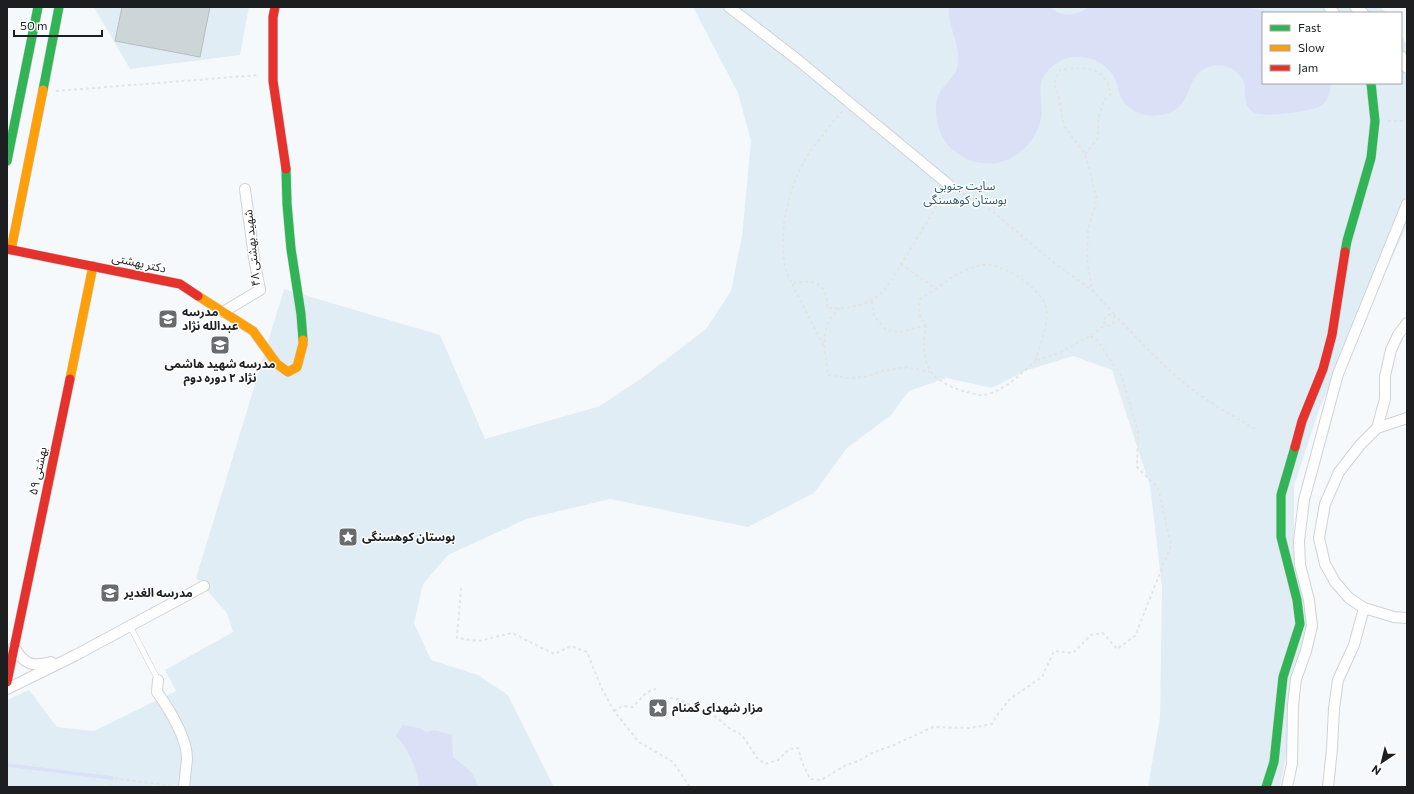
<svg xmlns="http://www.w3.org/2000/svg" width="1414" height="794" font-family="Commissioner,'Noto Sans Arabic',sans-serif">
<style>
.green{fill:#e1edf4}
.water{fill:#dae0f6}
.lines{fill:none;stroke-linecap:round;stroke-linejoin:round}
.stream{stroke:#dae0f6;stroke-width:3.5}
.building{fill:#ccd5d8;stroke:#babdbe}
.lane-casing{stroke:#d0d2d4;stroke-width:6}
.street-casing{stroke:#d0d2d4;stroke-width:12}
.fast-casing{stroke:#d0d2d4;stroke-width:10}
.slow-casing{stroke:#d0d2d4;stroke-width:10}
.jam-casing{stroke:#d0d2d4;stroke-width:10}
.path{stroke:#e2e4e4;stroke-width:2;stroke-dasharray:3 3;stroke-linecap:butt}
.lane{stroke:#fefeff;stroke-width:5}
.street{stroke:#fefeff;stroke-width:10}
.fast{stroke:#30b455;stroke-width:9}
.slow{stroke:#ff9f0a;stroke-width:9}
.jam{stroke:#e5322d;stroke-width:9}
.labels{text-anchor:middle;stroke-width:3;stroke-linejoin:round;paint-order:stroke}
.park-label{font-size:12px;fill:#255c77;stroke:#fff}
.street-label{font-size:12px;fill:#1c1e20;stroke:#fff}
.poi-label{font-size:12px;font-weight:bold;fill:#1c1e20;stroke:#fff;text-anchor:start}
</style>
<rect width="100%" height="100%" fill="#f6f9fc"/>
<g class="green">
<polygon points="94,7 249,7 240,55 130,69"/>
<polygon points="693,7 1380,7 1387,13 1263,13 1263,83 1401,83 1401,35 1407,45 1407,226 1320,407 1294,486 1294,552 1310,624 1291,678 1287,751 1280,787 1148,787 1160,717 1162,587 1150,486 1112,370 1073,356 1025,371 992,388 946,378 909,391 891,415 847,448 814,493 748,527 610,499 526,519 448,555 423,584 414,623 431,660 478,675 508,695 554,787 7,787 7,700 29,690 57,727 94,731 176,691 165,670 233,632 227,613 196,578 284,289 440,335 485,439 600,406 642,378 706,329 731,291 742,236 751,141 738,93"/>
</g>
<g class="water">
<path d="M949 7H1049C1064 17 1074 17 1089 7H1244L1269 12 1270 13H1263V83H1330C1331 91 1329 100 1322 105 1313 112 1262 118 1253 112 1242 105 1247 92 1244 82 1238 66 1216 61 1202 70 1187 80 1191 100 1175 110 1156 121 1129 116 1120 95 1118 91 1118 85 1116 81 1108 61 1082 51 1062 60 1054 64 1043 73 1041 83 1039 94 1043 107 1041 118 1037 140 1018 160 996 163 990 164 981 163 975 162 969 161 961 156 956 152 939 142 930 109 940 92 946 82 958 75 958 62 960 41 947 27 949 7Z"/>
<path d="M402 725 419 728 426 732 435 730 452 735 453 757 472 773 479 787H419C418 769 408 749 396 736Z"/>
</g>
<g class="lines">
<polyline class="stream" points="7,765 112,778"/>
</g>
<polygon class="building" points="122,7 210,7 200,57 115,41"/>
<g class="lines">
<g class="lane-casing">
<polyline id="lane" points="130,626 158,680"/>
</g>
<g class="street-casing">
<g id="street">
<polyline points="729,7 798,60 949,185"/>
<polyline points="1329,7 1334,13"/>
<polyline points="1355,7 1363,13"/>
<polyline points="1401,56 1407,68"/>
<polyline points="223,312 260,290 254,258 245,189"/>
<polyline points="1407,418 1377,428 1360,445 1339,472 1325,504 1319,538 1325,564 1335,582 1349,598 1364,608 1394,617 1407,618"/>
<polyline points="1377,428 1385,399 1385,376 1391,350 1398,335 1407,323"/>
<path d="M14 647C24 665 33 667 51 662"/>
<path d="M158 680 157 692C169 709 187 738 187 759 186 768 185 778 184 787"/>
<polyline points="7,689 76,655 204,586"/>
<polyline points="1287,787 1292,764 1293,705 1296,679 1306,651 1312,626 1309,600 1300,565 1299,541 1304,500 1338,374 1407,204"/>
<polyline points="1328,787 1332,749 1334,708 1338,680 1354,645 1364,608"/>
</g>
</g>
<g class="fast-casing">
<g id="fast">
<polyline points="43,90 59,7"/>
<polyline points="7,161 38,7"/>
<polyline points="286,169 287,204 291,249 301,314 303,340"/>
<polyline points="1345,252 1347,241 1371,158 1375,121 1371,83"/>
<polyline points="1266,787 1274,762 1283,677 1300,624 1297,600 1281,537 1281,495 1295,447"/>
</g>
</g>
<g class="slow-casing">
<g id="slow">
<polyline points="11,250 43,90"/>
<polyline points="198,296 253,331 277,364 288,372 297,367 303,344 303,340"/>
<polyline points="70,379 93,266"/>
</g>
</g>
<g class="jam-casing">
<g id="jam">
<polyline points="275,7 273,17 273,81 286,169"/>
<polyline points="7,249 180,284 198,296"/>
<polyline points="1295,447 1302,421 1323,369 1332,335 1345,252"/>
<polyline points="7,682 70,379"/>
</g>
</g>
<g class="path">
<polyline points="56,91 259,75"/>
<path d="M842 111C831 125 819 139 808 155 789 183 777 236 786 270 787 274 790 279 792 284 814 278 828 283 827 308H846L864 304 880 295 891 281 944 194"/>
<polyline points="1388,121 1407,121"/>
<path d="M1085 154 1098 138V119L1104 100 1111 94C1109 89 1108 82 1105 79 1095 65 1075 68 1060 70L1054 83 1059 98 1064 126 1085 154 1097 199 1088 230 1087 259 1092 290"/>
<polyline points="957,190 992,211 1058,266 1092,290 1114,314 1108,315 1103,320 1105,325 1111,326 1114,322 1114,314"/>
<path d="M901 264 936 289C948 279 974 262 991 265 1001 267 1010 272 1019 277 1028 283 1040 293 1045 304 1051 319 1040 345 1035 361L1059 353 1090 336 1105 325"/>
<polyline points="792,284 824,347"/>
<path d="M872 301 874 316 886 330 901 332 926 325C918 315 918 311 920 299L936 289"/>
<path d="M840 308C837 311 833 314 831 318 820 334 826 357 828 375L848 378 865 377 882 371 906 367 930 372"/>
<path d="M1114 314C1138 339 1162 366 1189 387 1210 403 1234 417 1257 430"/>
<path d="M926 325C923 340 922 357 930 370 935 380 956 390 967 392 972 393 980 396 985 395 1005 390 1021 374 1035 361"/>
<polyline points="461,588 457,638 478,641 512,633 554,654 571,646 587,652 601,687 614,711 639,742 673,762 690,787"/>
<polyline points="670,698 678,699 718,718 727,727 742,735 758,759 765,764 778,760 789,749 798,748 802,762 810,779 821,780 846,765 858,761 874,752 894,745 933,727 970,728 992,724 997,715 1010,699 1042,677 1054,651 1073,653 1091,635 1103,633 1117,649 1135,636 1171,545 1158,488 1137,467 1138,432 1122,377 1096,339 1090,336"/>
<polyline points="614,711 622,706 633,707 647,692 656,689"/>
<polyline points="110,787 112,778 173,786"/>
</g>
<use href="#lane" class="lane"/>
<use href="#street" class="street"/>
<use href="#fast" class="fast"/>
<use href="#slow" class="slow"/>
<use href="#jam" class="jam"/>
</g>
<defs>
<g id="school-square" transform="scale(1)"><rect x="-9" y="-9" width="18" height="18" rx="4" fill="#686b6d" stroke="#fff"/><path d="M0-5L7-2L0 1L-7-2ZM-4 1L0 2.5L4 1V4Q0 6-4 4Z" fill="#fff"/></g>
<g id="sight-square" transform="scale(1)"><rect x="-9" y="-9" width="18" height="18" rx="4" fill="#686b6d" stroke="#fff"/><path d="M0-6L1.8-2.2L6-1.7L2.9 1.2L3.7 5.4L0 3.3L-3.7 5.4L-2.9 1.2L-6-1.7L-1.8-2.2Z" fill="#fff"/></g>
</defs>
<g fill-rule="evenodd">
<use href="#school-square" x="168" y="319"/>
<use href="#school-square" x="220" y="345"/>
<use href="#sight-square" x="348" y="537"/>
<use href="#school-square" x="110" y="593"/>
<use href="#sight-square" x="658" y="708"/>
</g>
<g class="labels">
<g class="park-label">
<text x="965" y="190">سایت جنوبی<tspan x="965" dy="14">بوستان کوهسنگی</tspan></text>
</g>
<g class="street-label">
<text transform="translate(252 248) rotate(-96)" y="4">شهید بهشتی ۴۸</text>
<text transform="translate(139 263) rotate(12)" y="4">دکتر بهشتی</text>
<text transform="translate(38 471) rotate(-78)" y="4">بهشتی ۵۹</text>
</g>
<g class="poi-label">
<text x="182" y="316">مدرسه<tspan x="182" dy="14">عبدالله نژاد</tspan></text>
<text x="220" y="368" text-anchor="middle">مدرسه شهید هاشمی<tspan x="220" dy="14">نژاد ۲ دوره دوم</tspan></text>
<text x="362" y="541">بوستان کوهسنگی</text>
<text x="124" y="597">مدرسه الغدیر</text>
<text x="672" y="712">مزار شهدای گمنام</text>
</g>
</g>
<rect width="1414" height="794" fill="none" stroke="#1c1e20" stroke-width="16"/>
<rect x="1262" y="12" width="140" height="72" fill="#ffffff" stroke="#a4a5a6"/>
<rect x="1270" y="25" width="20" height="6" fill="#30b455" stroke="#a4a5a6"/>
<text x="1298" y="32" font-size="12" fill="#1c1e20">Fast</text>
<rect x="1270" y="45" width="20" height="6" fill="#ff9f0a" stroke="#a4a5a6"/>
<text x="1298" y="52" font-size="12" fill="#1c1e20">Slow</text>
<rect x="1270" y="65" width="20" height="6" fill="#e5322d" stroke="#a4a5a6"/>
<text x="1298" y="72" font-size="12" fill="#1c1e20">Jam</text>
<g transform="translate(1382 762) rotate(215)" stroke="#ffffff" stroke-width="3" paint-order="stroke">
<path d="M0-3L7 15L0 10L-7 15Z" fill="#1c1e20"/>
<text y="-6" font-size="11" font-weight="bold" text-anchor="middle" fill="#1c1e20">N</text>
</g>
<path d="M14 30v6h88v-6" fill="none" stroke="#1c1e20" stroke-width="2"/>
<text x="20" y="30" font-size="12" fill="#1c1e20" stroke="#ffffff" stroke-width="3" paint-order="stroke">50 m</text>
</svg>
